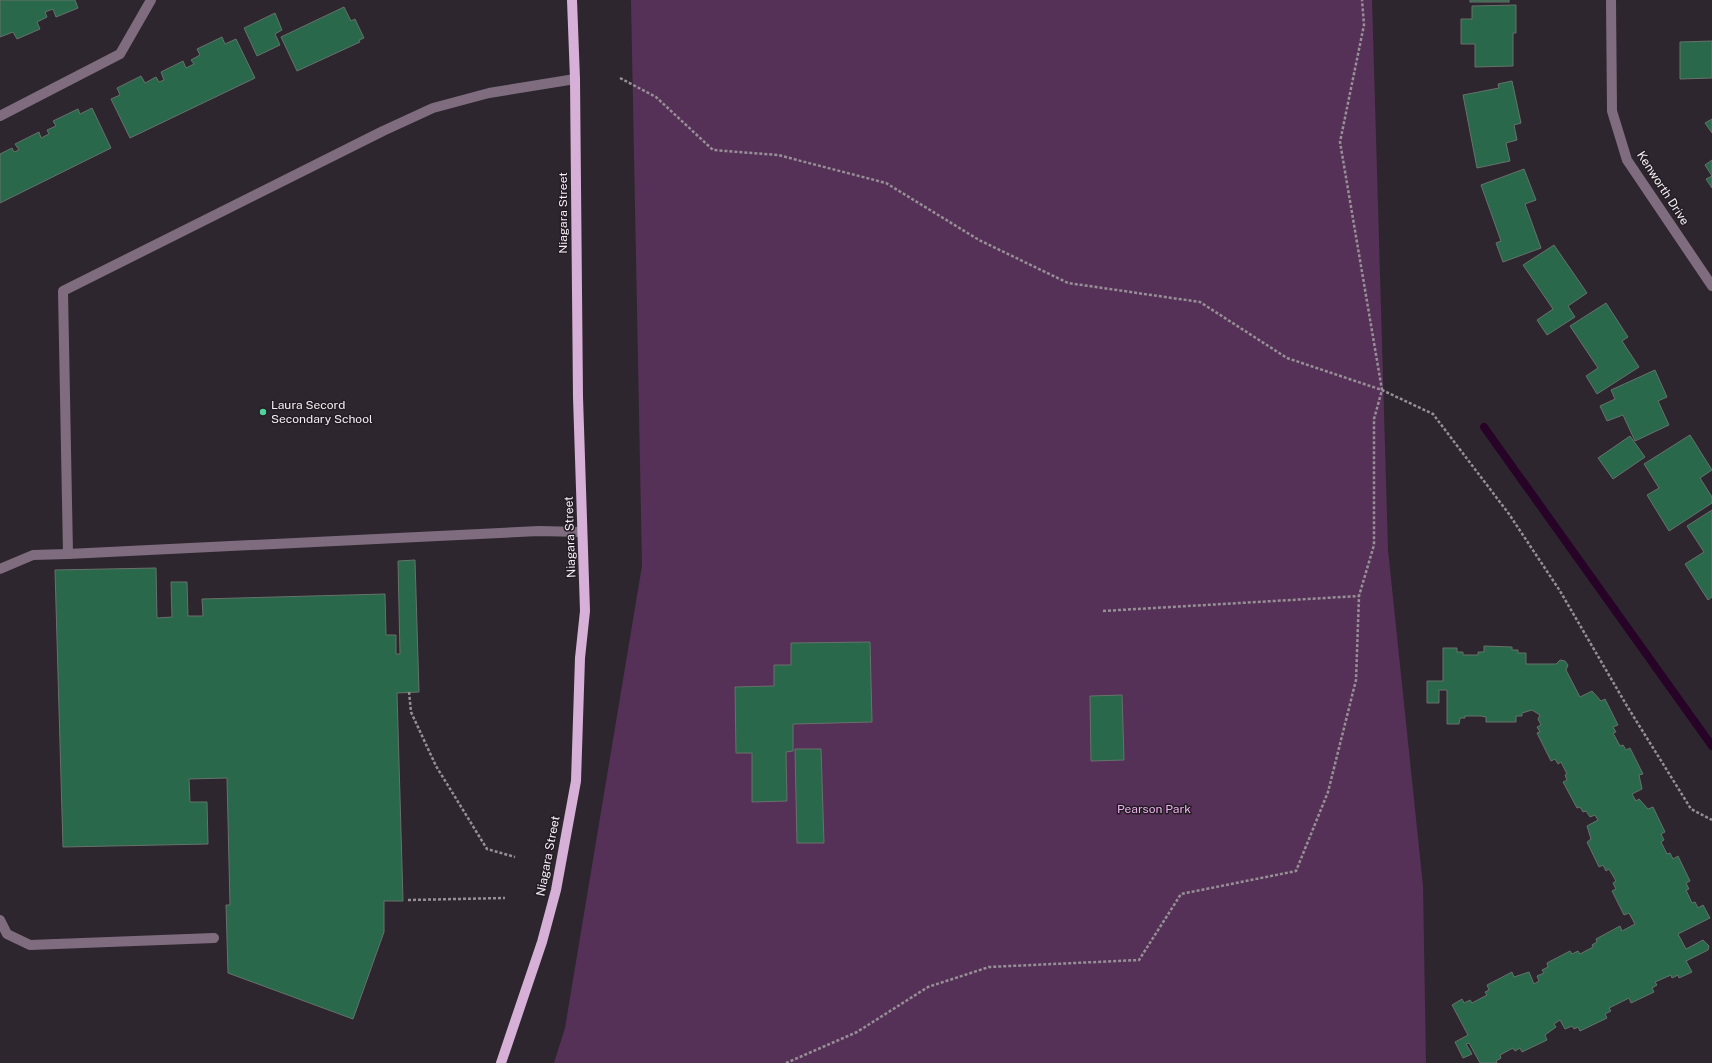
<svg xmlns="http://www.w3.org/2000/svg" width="1712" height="1063" font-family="'Public Sans',sans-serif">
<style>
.green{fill:#563157}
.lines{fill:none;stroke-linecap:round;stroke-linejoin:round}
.stream{stroke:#270328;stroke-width:8}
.building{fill:#29684a;stroke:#66726b}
.path{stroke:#968f96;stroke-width:2.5;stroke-dasharray:3 2;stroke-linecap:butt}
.minor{stroke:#7f6d7f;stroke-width:10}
.major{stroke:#d7b0d7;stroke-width:10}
.poi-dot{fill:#50d398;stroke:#241c24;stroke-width:1.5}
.labels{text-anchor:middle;stroke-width:3;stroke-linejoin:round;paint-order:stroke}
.street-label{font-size:12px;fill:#f4eff4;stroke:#241c24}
.poi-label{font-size:12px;fill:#f4eff4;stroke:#241c24;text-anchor:start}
.park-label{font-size:12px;fill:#f0b1f1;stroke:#241c24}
</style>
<rect width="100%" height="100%" fill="#2e262e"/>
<polygon class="green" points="631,0 1372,0 1388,550 1423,886 1426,1063 554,1063 565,1028 642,566"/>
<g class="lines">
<polyline class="stream" points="1484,427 1712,746"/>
</g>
<g class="building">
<polygon points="0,0 75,0 78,8 56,17 53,9 45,12 47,17 37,22 40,29 17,39 13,32 0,37"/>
<rect x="1470" y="0" width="39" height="2"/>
<polygon points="1516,5 1516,33 1513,33 1513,66 1475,67 1475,44 1461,44 1461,19 1472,19 1472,6"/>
<polygon points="344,7 351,21 355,19 364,38 359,40 360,42 297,71 281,37"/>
<polygon points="275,13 282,30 275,34 280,45 257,56 244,28"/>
<polygon points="222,37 225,44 236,39 255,78 130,138 111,99 120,95 117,88 141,76 145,83 156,77 159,82 164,80 161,72 183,61 186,68 194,64 191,60 200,55 197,49"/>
<polygon points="1712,41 1712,78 1680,79 1680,42"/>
<polygon points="1512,81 1521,123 1514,125 1517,140 1506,143 1510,161 1477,168 1463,95 1499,88 1498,84"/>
<polygon points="92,108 111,148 0,203 0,154 12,148 14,152 19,150 15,144 39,132 41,138 49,134 47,130 56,126 53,121 78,109 80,114"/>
<polygon points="1712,119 1712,133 1705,123"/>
<polygon points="1712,160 1712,188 1706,179 1712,176 1705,165"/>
<polygon points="1524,169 1536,200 1525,204 1541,248 1503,262 1496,243 1501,241 1481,185"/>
<polygon points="1554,245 1587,293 1568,306 1575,317 1547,335 1537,320 1553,309 1523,265"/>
<polygon points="1606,303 1628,337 1622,341 1639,367 1597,394 1586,376 1598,368 1570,326"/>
<polygon points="1655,370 1667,397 1658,401 1669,425 1635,441 1623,415 1607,421 1600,406 1615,399 1611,390"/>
<polygon points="1690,435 1712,470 1700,478 1712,497 1712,503 1669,531 1647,495 1659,488 1644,464"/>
<polygon points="1630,436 1645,457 1613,479 1598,458"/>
<polygon points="1712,510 1712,597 1708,600 1685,564 1704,552 1687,526"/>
<polygon points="415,560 419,692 397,693 403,901 384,901 384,932 353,1019 228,973 226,905 230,905 227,778 189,779 190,802 207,802 208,844 63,847 55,570 156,568 157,618 172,617 171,582 187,582 188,616 203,616 202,599 385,594 386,635 396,635 396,654 400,654 398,561"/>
<polygon points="870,642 872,722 793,724 793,751 786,752 787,801 752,802 752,753 736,753 735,687 774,686 774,665 791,665 791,643"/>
<polygon points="1484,646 1512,647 1512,650 1518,650 1518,653 1526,653 1526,664 1556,664 1560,660 1565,661 1568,665 1566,670 1580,697 1592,691 1601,701 1605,699 1618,725 1613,727 1616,732 1613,733 1620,746 1623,745 1626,750 1630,748 1643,774 1639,775 1642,789 1632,794 1636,801 1639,799 1648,809 1653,807 1665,832 1661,834 1664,840 1661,842 1667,854 1670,853 1673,859 1678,856 1690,881 1686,883 1689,889 1686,890 1692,903 1695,902 1698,908 1703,905 1710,918 1678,934 1686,949 1703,940 1709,946 1708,950 1686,961 1692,972 1679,978 1678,975 1672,978 1671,975 1655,982 1657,985 1652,988 1654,992 1631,1003 1629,998 1609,1008 1611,1011 1605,1014 1607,1018 1580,1031 1578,1027 1574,1029 1572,1026 1565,1029 1560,1020 1554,1024 1556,1027 1545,1035 1547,1040 1522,1052 1520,1048 1515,1051 1513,1048 1500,1055 1501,1058 1496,1061 1497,1063 1480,1063 1469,1043 1466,1044 1472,1054 1463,1058 1455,1042 1468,1035 1452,1005 1462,999 1464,1003 1470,1000 1472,1003 1487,995 1485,992 1489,990 1487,985 1512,972 1514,977 1529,972 1534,984 1539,981 1537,976 1544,973 1542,970 1548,967 1547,963 1570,951 1572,954 1578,951 1580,954 1593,947 1592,945 1597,942 1596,939 1620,926 1622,931 1635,924 1629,913 1624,915 1612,891 1616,889 1613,883 1616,881 1609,869 1606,871 1603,865 1599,867 1587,842 1591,839 1587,826 1598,820 1595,815 1590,817 1586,811 1583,812 1580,807 1577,808 1563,782 1567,780 1565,775 1567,774 1561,762 1558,764 1555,759 1551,761 1537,733 1540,732 1537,727 1541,725 1538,719 1540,715 1532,710 1522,713 1522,716 1516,716 1516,722 1486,722 1486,717 1481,716 1465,716 1465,718 1460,718 1459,724 1447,724 1447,690 1439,690 1439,703 1427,703 1427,681 1443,681 1443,648 1457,648 1457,652 1463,652 1463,655 1478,655 1478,652 1484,652"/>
<polygon points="1122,695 1124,760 1091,761 1090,696"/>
<polygon points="795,749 821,749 824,843 797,843"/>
</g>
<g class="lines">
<g class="path">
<polyline points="620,78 656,97 713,150 778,155 886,183 979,240 1068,283 1200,302 1287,358 1382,390 1433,414 1509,514 1560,591 1627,706 1691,809 1712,820"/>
<polyline points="1103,611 1359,596"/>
<polyline points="409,692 411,712 436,766 487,849 515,857"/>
<polyline points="408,900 505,898"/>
<polyline points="786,1063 857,1032 928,987 989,967 1139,960 1181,894 1296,871 1328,792 1356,680 1359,596 1374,545 1374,419 1382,390 1340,142 1364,25 1362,0"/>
</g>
<g class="minor">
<polyline points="1611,0 1612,111 1627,160 1712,286"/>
<polyline points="575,79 489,93 433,108 383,131 63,291 68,554 539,531 582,532"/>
<polyline points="0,116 120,54 151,0"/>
<polyline points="0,569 33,555 68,554"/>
<polyline points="0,920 7,934 30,945 214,938"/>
</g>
<polyline class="major" points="501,1063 542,942 556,890 576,781 580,658 585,611 578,397 575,79 572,0"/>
</g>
<circle class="poi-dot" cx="263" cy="412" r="4"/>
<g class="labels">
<g class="street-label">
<text transform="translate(1663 188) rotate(57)" y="4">Kenworth Drive</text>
<text transform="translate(563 213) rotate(-90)" y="4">Niagara Street</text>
<text transform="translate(570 537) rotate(-92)" y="4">Niagara Street</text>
<text transform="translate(548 856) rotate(-79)" y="4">Niagara Street</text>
</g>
<g class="poi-label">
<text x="271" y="409">Laura Secord<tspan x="271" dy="14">Secondary School</tspan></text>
</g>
<g class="park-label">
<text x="1154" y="813">Pearson Park</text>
</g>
</g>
</svg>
